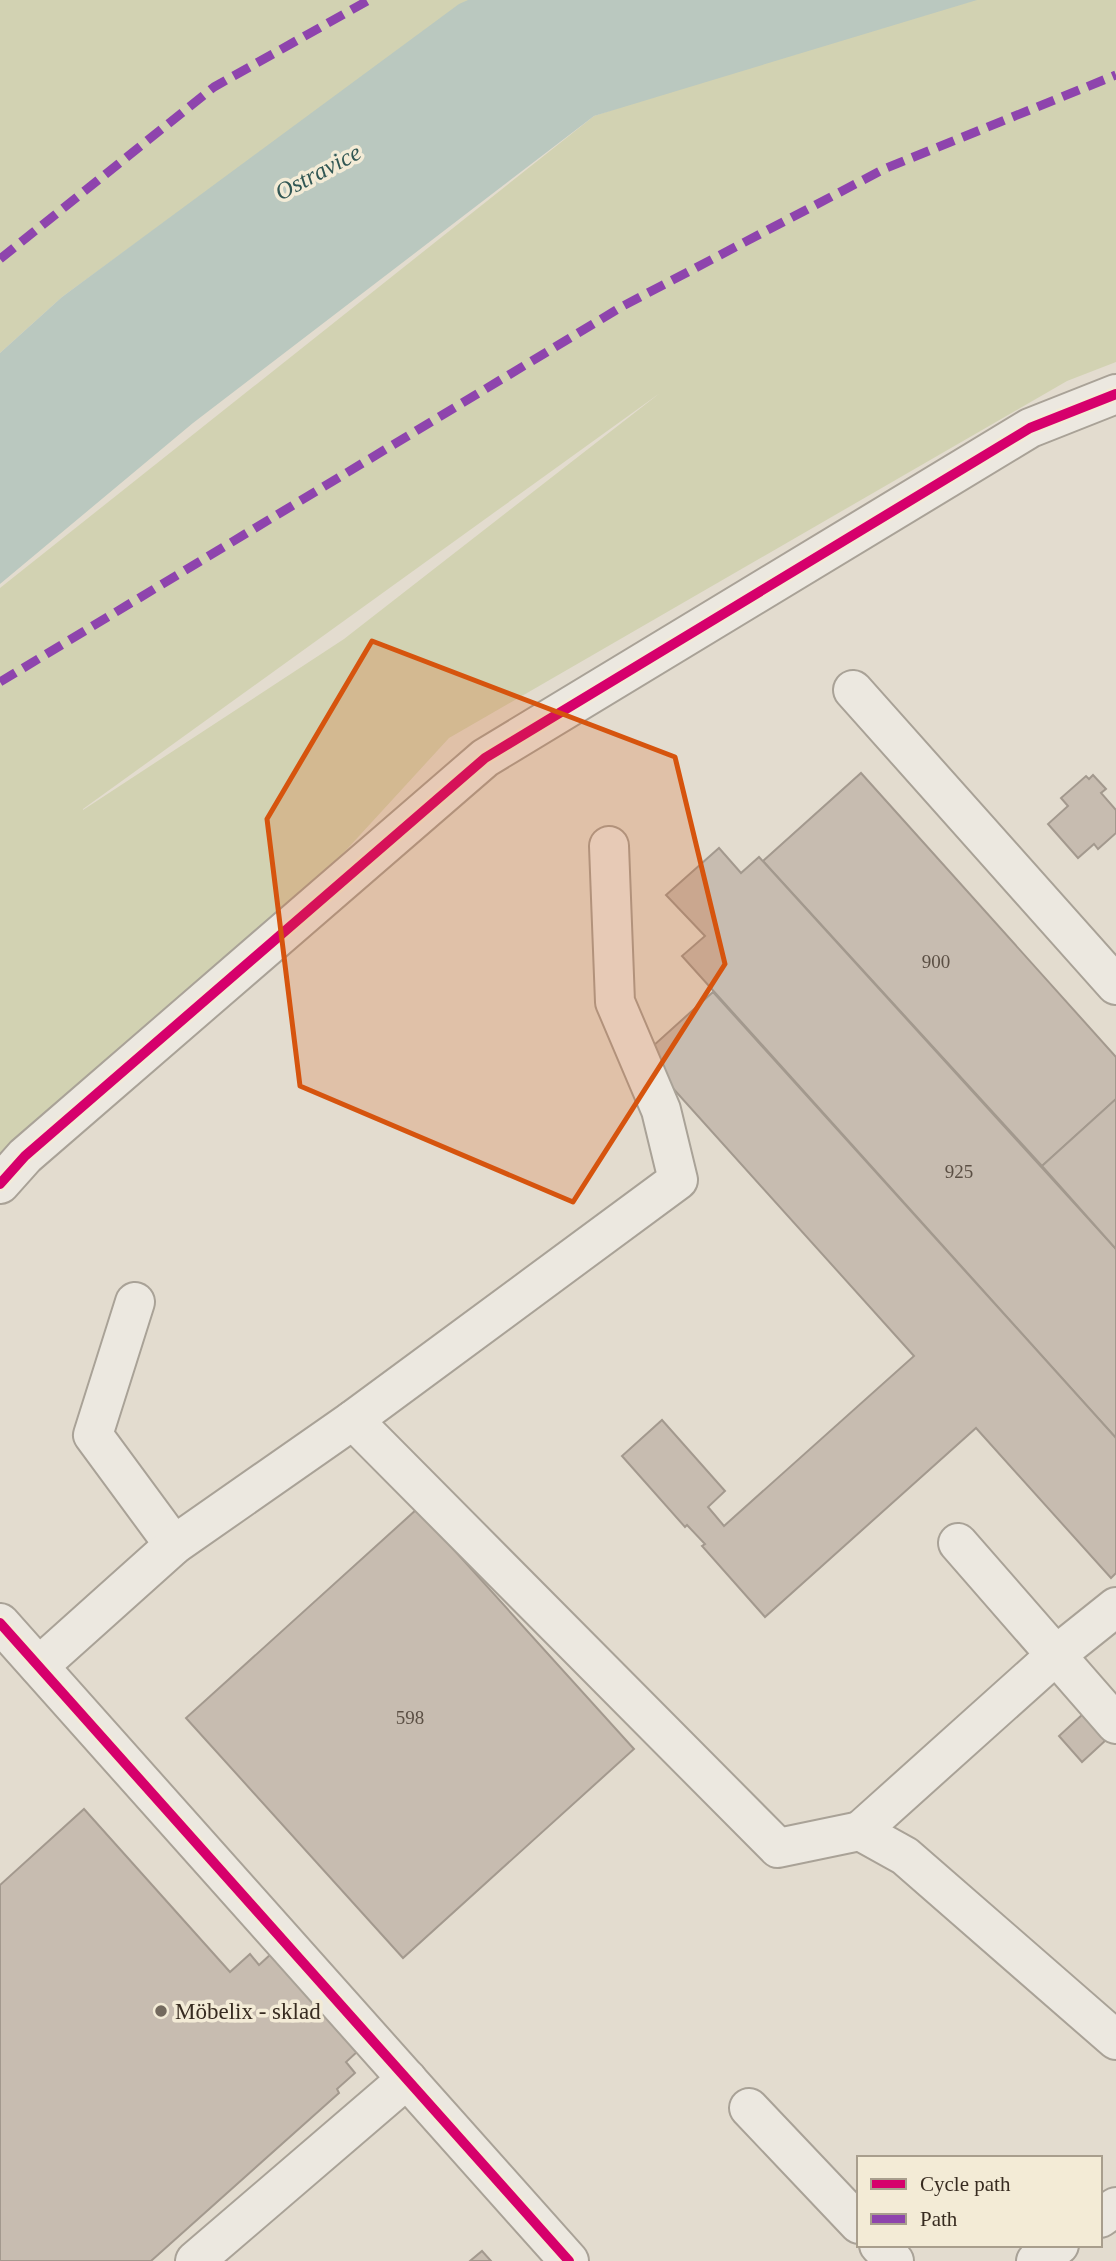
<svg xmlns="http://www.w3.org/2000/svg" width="1116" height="2261" font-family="'Times New Roman',serif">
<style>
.green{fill:#d2d2b2;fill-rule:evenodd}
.water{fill:#bac8bf}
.building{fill:#c7bcb0;stroke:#a3998e;stroke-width:2}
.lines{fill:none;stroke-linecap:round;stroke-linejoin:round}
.minor-casing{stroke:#a9a297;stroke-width:42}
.minor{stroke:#ece8e0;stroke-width:38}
.quiet{stroke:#8e44ad;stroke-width:9;stroke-dasharray:18 9;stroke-linecap:butt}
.cycleway-casing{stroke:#f3ebd6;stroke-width:15}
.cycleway{stroke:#d6006c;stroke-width:10}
.marked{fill:#d6540e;fill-opacity:0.2;stroke:#d6540e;stroke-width:5;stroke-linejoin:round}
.poi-dot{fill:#73695d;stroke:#f3ebd6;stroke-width:2.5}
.labels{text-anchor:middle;stroke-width:7;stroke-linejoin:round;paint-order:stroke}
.number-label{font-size:19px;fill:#5b4f44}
.poi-label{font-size:23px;fill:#372b20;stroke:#f3ebd6;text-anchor:start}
.water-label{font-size:24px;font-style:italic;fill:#305653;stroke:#f3ebd6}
</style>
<rect width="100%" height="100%" fill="#e3dccf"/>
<g class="green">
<polygon points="0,0 469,0 62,297 0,353"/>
<path d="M943 0H1116V362L1067 381 449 738 227 980 0 1184V588L594 116ZM660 393 344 639 83 810V809Z"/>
</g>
<polygon class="water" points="468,0 977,0 594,116 193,423 0,584 0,353 62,297 459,4"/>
<g class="building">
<polygon points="861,773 1116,1057 1116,1099 1042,1166 763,861"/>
<polygon points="1093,775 1106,789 1101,793 1116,810 1116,833 1098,849 1094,844 1078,858 1048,824 1068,806 1061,798 1086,776 1089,779"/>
<polygon points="719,848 741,873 759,857 1116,1249 1116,1438 682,956 705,936 666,895"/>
<polygon points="713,992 1116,1438 1116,1573 1111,1578 976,1428 765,1617 702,1546 705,1544 687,1525 685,1527 622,1456 662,1420 725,1491 708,1507 724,1526 914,1356 643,1055"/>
<polygon points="1116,1099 1116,1249 1042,1166"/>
<polygon points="417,1509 634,1749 403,1958 186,1718"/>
<polygon points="1083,1714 1106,1740 1082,1762 1059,1736"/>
<polygon points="84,1809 230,1972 250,1954 259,1965 271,1954 358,2051 346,2062 355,2073 337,2089 339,2093 151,2261 0,2261 0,1885"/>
<polygon points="482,2251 491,2261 470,2261"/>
</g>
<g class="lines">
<g class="minor-casing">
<g id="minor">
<polyline points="853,690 1116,985"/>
<polyline points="0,1184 25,1156 485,758 1030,428 1116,394"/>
<polyline points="135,1302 93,1435 174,1545"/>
<polyline points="353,1420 778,1848 860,1831 905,1856 1116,2040"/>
<polyline points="958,1543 1116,1724"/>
<polyline points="0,1623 569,2261"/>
<polyline points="39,1666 174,1545 353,1420 678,1180 661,1110 615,1002 609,846"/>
<polyline points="860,1831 1056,1655 1116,1607"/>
<polyline points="749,2108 859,2224"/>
<polyline points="1100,2218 1116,2207"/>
<polyline points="879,2245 894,2261"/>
<polyline points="195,2261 407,2079"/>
<polyline points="1036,2261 1059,2245"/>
</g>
</g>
<use href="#minor" class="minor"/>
<g class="quiet">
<polyline points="0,259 214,87 369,0"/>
<polyline points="0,682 623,306 884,169 1116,75"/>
</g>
<g class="cycleway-casing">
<g id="cycleway">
<polyline points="0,1184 25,1156 485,758 1030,428 1116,394"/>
<polyline points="0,1623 569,2261"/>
</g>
</g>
<use href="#cycleway" class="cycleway"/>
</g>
<path class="marked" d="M372 641 675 757 725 964 573 1202 300 1086 267 819Z"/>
<circle class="poi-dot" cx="161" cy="2011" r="7"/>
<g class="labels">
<g class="number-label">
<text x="936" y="968">900</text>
<text x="959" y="1178">925</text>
<text x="410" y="1724">598</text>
</g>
<g class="poi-label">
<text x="175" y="2019">Möbelix - sklad</text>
</g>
<g class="water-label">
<text transform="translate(318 172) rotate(-28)" y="8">Ostravice</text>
</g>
</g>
<rect x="857" y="2156" width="245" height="91" fill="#f3ebd6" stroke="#a89e8d" stroke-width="2"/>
<rect x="871" y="2179" width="35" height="10" fill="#d6006c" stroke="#a89e8d" stroke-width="2"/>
<text x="920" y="2191" font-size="21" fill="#372b20">Cycle path</text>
<rect x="871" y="2214" width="35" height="10" fill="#8e44ad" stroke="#a89e8d" stroke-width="2"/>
<text x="920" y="2226" font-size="21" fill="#372b20">Path</text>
</svg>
